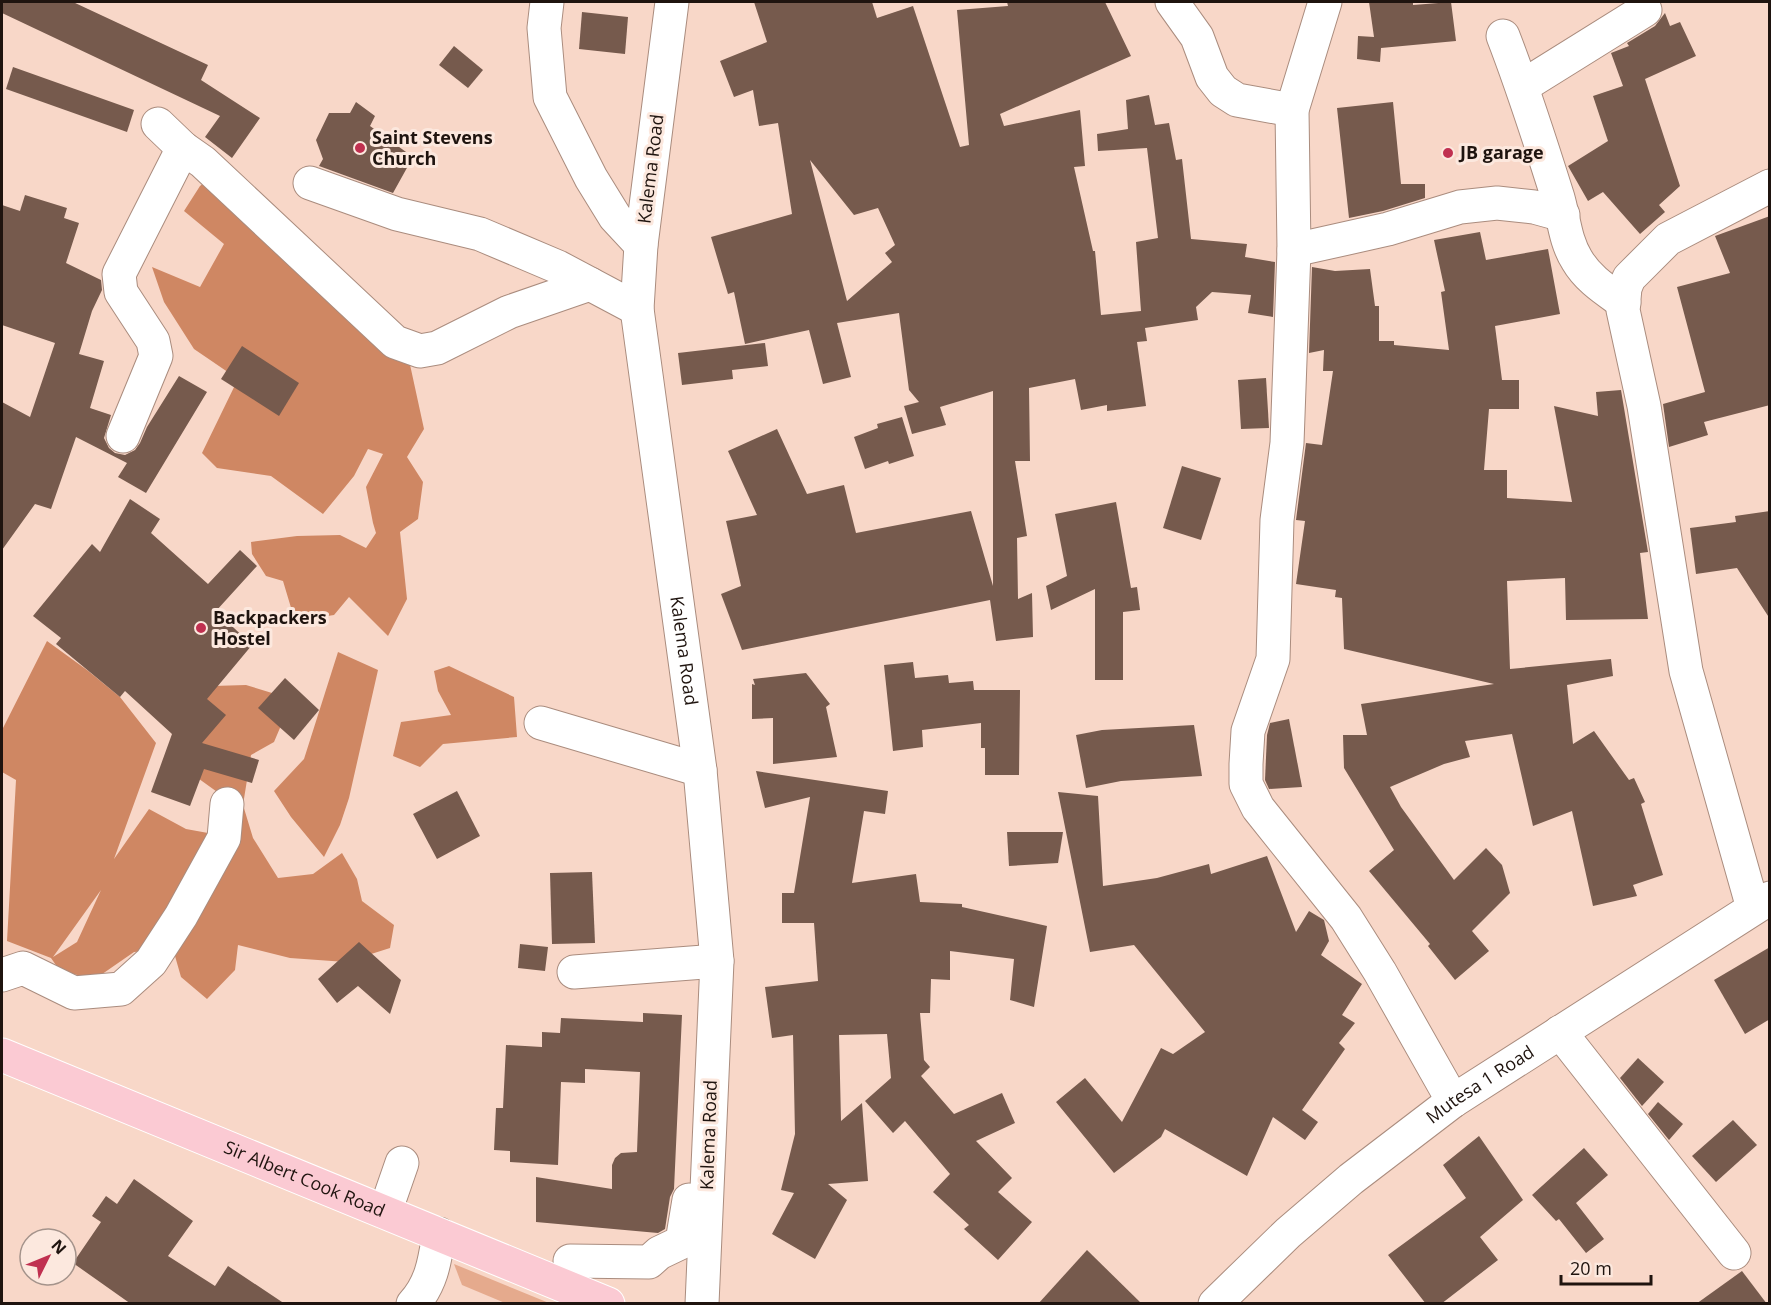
<svg xmlns="http://www.w3.org/2000/svg" width="1771" height="1305" font-family="'Open Sans',sans-serif">
<style>
.green{fill:#e5aa8d}
.forest{fill:#cf8763;fill-rule:evenodd}
.building{fill:#765a4d;fill-rule:evenodd}
.lines{fill:none;stroke-linecap:round;stroke-linejoin:round}
.minor-casing{stroke:#aa8c7e;stroke-width:35}
.major-casing{stroke:#fff;stroke-width:35}
.minor{stroke:#fff;stroke-width:33}
.major{stroke:#fbcad3;stroke-width:33}
.poi-dot{fill:#c03050;stroke:#fce8de;stroke-width:2}
.labels{text-anchor:middle;stroke-width:6;stroke-linejoin:round;paint-order:stroke}
.poi-label{font-size:18px;font-weight:bold;fill:#1f140f;stroke:#fce8de;text-anchor:start}
.street-label{font-size:18px;fill:#1f140f;stroke:#fce8de}
</style>
<rect width="100%" height="100%" fill="#f8d7c8"/>
<polygon class="green" points="454,1264 549,1303 505,1303 462,1285"/>
<g class="forest">
<polygon points="212,176 404,337 424,429 407,457 423,482 418,519 400,532 407,599 388,636 349,597 334,615 295,621 283,581 266,576 252,554 251,542 297,536 340,535 366,548 376,533 373,523 366,487 383,454 368,449 354,476 323,514 271,476 217,468 202,453 238,379 194,349 164,302 152,267 200,287 224,244 184,211 200,186"/>
<path d="M47 641 87 670 120 697 156 743 114 859 149 809 186 829 219 835 220 794 188 771 180 718 213 686 246 685 272 693 288 709 274 742 251 755 243 805 253 838 278 878 313 874 342 853 357 879 362 901 394 925 390 948 346 962 290 958 238 945 235 970 207 999 181 977 173 949 134 952 95 979 60 971 51 958 7 941 16 780 2 772V730ZM101 890 77 942 53 957Z"/>
<polygon points="338,652 378,670 349,798 340,825 324,857 291,817 274,791 304,759"/>
<polygon points="449,666 514,697 517,737 443,744 420,767 393,756 401,722 451,715 438,691 434,671"/>
</g>
<g class="building">
<polygon points="2,2 73,2 208,65 201,80 260,118 232,158 205,137 220,116 2,13"/>
<path d="M754 2H872L877 18 913 6 960 147 969 145 957 10 1008 6 1007 2H1105L1131 56 1000 114 1004 126 1080 110 1085 166 1074 167 1093 251H1095L1101 315 1141 311 1136 242 1158 238 1147 148 1098 151 1097 134 1128 129 1126 100 1149 95 1155 125 1169 123 1176 160 1182 159 1191 239 1247 244 1245 257 1275 262 1273 317 1248 313 1251 295 1212 292 1196 307 1198 320 1145 328 1147 341 1137 342 1146 406 1107 411V405L1081 410 1075 379 1029 388 1030 461H1015L1027 536 1017 538 1018 599 1032 593 1033 637 996 641 990 600 742 650 721 594 741 586 726 521 757 515 728 451 777 429 807 494 844 485 856 533 971 511 993 586V391L940 407 946 425 912 434 904 406 919 402 909 390 899 313 837 323 851 377 823 384 809 330 745 344 734 292 728 294 711 237 792 214 778 123 759 126 753 90 734 97 720 61 767 42ZM810 160 854 215 878 208 895 245 885 253 892 262 847 301Z"/>
<polygon points="1369,2 1413,2 1413,5 1451,2 1456,41 1381,48 1380,62 1357,59 1358,36 1374,37"/>
<polygon points="582,12 628,17 625,54 579,49"/>
<polygon points="1665,13 1670,26 1680,22 1696,56 1645,79 1680,186 1659,205 1665,212 1640,234 1603,192 1588,201 1568,166 1608,141 1593,96 1623,86 1611,53 1629,46 1627,43 1655,26"/>
<polygon points="454,46 483,70 468,88 439,65"/>
<polygon points="13,67 134,110 127,132 6,89"/>
<polygon points="356,102 375,116 370,126 413,157 393,193 319,166 323,159 316,140 329,113 350,113"/>
<polygon points="1393,102 1401,184 1425,184 1425,198 1383,211 1349,218 1337,108"/>
<polygon points="25,195 67,208 64,218 79,223 66,263 101,280 102,290 92,311 79,354 104,361 90,408 111,415 104,438 109,448 115,453 125,455 135,450 140,443 147,427 179,376 207,392 146,493 118,477 127,463 76,437 51,509 35,504 2,550 2,402 30,417 55,343 2,325 2,205 20,211"/>
<polygon points="1770,216 1770,405 1704,422 1708,435 1669,447 1663,404 1705,392 1677,287 1730,273 1715,236"/>
<polygon points="1480,232 1486,260 1548,249 1560,314 1495,326 1502,380 1519,380 1519,409 1489,409 1484,470 1507,470 1507,498 1572,502 1554,406 1598,416 1596,392 1621,390 1648,552 1640,553 1648,619 1566,620 1565,578 1507,581 1510,669 1611,659 1613,676 1567,685 1573,744 1594,731 1629,780 1634,778 1645,802 1641,804 1663,875 1633,885 1637,896 1593,906 1572,811 1533,826 1512,734 1465,741 1470,757 1444,764 1390,787 1401,807 1454,880 1486,848 1502,865 1510,893 1472,931 1489,951 1455,980 1428,946 1430,944 1369,871 1394,850 1344,768 1343,735 1367,735 1361,704 1494,684 1344,649 1342,598 1335,597 1336,590 1296,584 1305,521 1296,520 1306,443 1322,445 1333,371 1323,371 1324,350 1309,353 1312,267 1335,271 1370,269 1375,306 1379,306 1379,341 1394,341 1394,345 1449,350 1441,292 1445,291 1434,240"/>
<polygon points="765,343 768,366 732,370 733,379 682,385 678,353"/>
<polygon points="242,346 299,383 279,416 221,379"/>
<polygon points="1266,378 1269,428 1241,429 1238,380"/>
<polygon points="902,417 914,456 889,464 888,461 865,469 854,437 878,428 877,424"/>
<polygon points="1182,466 1221,478 1201,540 1163,528"/>
<polygon points="130,499 160,519 151,533 208,584 240,550 257,566 216,611 252,645 207,699 226,715 202,743 259,760 252,783 204,769 190,806 151,792 172,734 125,691 120,697 56,644 61,638 33,616 92,544 100,552"/>
<polygon points="1116,502 1131,588 1137,587 1140,610 1123,612 1123,680 1095,680 1095,589 1051,610 1046,586 1067,576 1055,514"/>
<polygon points="1770,511 1770,619 1737,568 1696,574 1690,528 1736,522 1735,516"/>
<polygon points="913,662 915,678 948,675 949,683 973,681 974,690 1020,690 1019,775 985,775 985,748 981,748 981,723 922,730 923,747 893,751 884,665"/>
<polygon points="806,673 830,704 826,707 837,757 773,764 773,718 752,719 752,684 755,685 753,679"/>
<polygon points="285,678 319,710 294,740 258,708"/>
<polygon points="1289,719 1302,787 1269,789 1265,780 1267,735 1270,723"/>
<polygon points="1194,725 1202,776 1121,781 1086,788 1076,735 1102,730"/>
<polygon points="756,771 888,791 885,814 864,811 852,883 916,874 920,902 962,904 962,907 1047,926 1034,1007 1010,1000 1014,959 950,951 950,980 931,979 930,1013 920,1013 924,1060 930,1067 921,1076 954,1114 1002,1093 1015,1123 976,1141 1012,1178 998,1192 1032,1222 998,1260 964,1229 969,1225 933,1192 950,1174 905,1121 893,1133 865,1101 891,1078 887,1034 839,1035 841,1121 862,1103 868,1181 828,1184 847,1200 815,1259 772,1234 794,1193 781,1190 795,1134 793,1035 772,1038 765,987 818,981 814,923 782,923 782,893 794,893 810,797 765,808"/>
<polygon points="457,791 480,836 437,859 413,814"/>
<polygon points="1058,792 1098,796 1103,886 1157,878 1209,864 1211,874 1267,856 1296,932 1309,911 1324,920 1329,941 1321,955 1362,984 1342,1015 1355,1023 1339,1043 1345,1049 1302,1110 1318,1122 1305,1140 1273,1117 1247,1176 1165,1129 1161,1137 1114,1173 1056,1102 1085,1078 1122,1122 1161,1048 1173,1054 1205,1032 1134,945 1090,952"/>
<polygon points="1007,832 1063,832 1058,863 1009,866"/>
<polygon points="592,872 595,943 552,944 550,873"/>
<polygon points="359,942 401,980 390,1014 358,986 337,1003 318,979"/>
<polygon points="520,944 548,947 545,971 518,968"/>
<polygon points="1770,947 1770,1019 1745,1034 1714,980"/>
<polygon points="643,1013 682,1015 674,1189 670,1197 665,1229 658,1233 536,1222 536,1177 612,1189 612,1165 615,1158 621,1153 637,1152 640,1072 585,1069 585,1083 561,1082 558,1165 510,1162 510,1151 494,1150 496,1108 503,1108 506,1045 542,1047 542,1032 560,1033 561,1018 643,1022"/>
<polygon points="1638,1058 1664,1082 1642,1106 1620,1078"/>
<polygon points="1658,1102 1683,1124 1669,1140 1648,1114"/>
<polygon points="1733,1120 1757,1145 1716,1182 1692,1156"/>
<polygon points="1479,1136 1523,1200 1480,1237 1498,1260 1441,1304 1426,1304 1388,1255 1466,1198 1443,1165"/>
<polygon points="1584,1148 1608,1175 1576,1203 1604,1239 1586,1253 1559,1219 1556,1221 1532,1195"/>
<polygon points="134,1179 193,1221 168,1256 215,1286 228,1266 285,1304 131,1304 73,1263 101,1222 92,1216 106,1196 117,1204"/>
<polygon points="1087,1250 1142,1304 1038,1304"/>
<polygon points="1742,1271 1767,1304 1696,1304"/>
</g>
<g class="lines">
<g class="minor-casing">
<g id="minor">
<polyline points="547,2 544,28 550,97 591,178 615,217 641,245"/>
<path id="s1" d="M672 2 641 245 637 309 700 770 717 961 702 1304"/>
<polyline points="1172,2 1197,37 1212,77 1223,91 1237,100 1292,110"/>
<polyline points="1325,2 1292,110 1294,250 1287,443 1277,520 1273,659 1248,731 1246,764 1246,784 1258,808 1346,918 1380,972 1453,1101"/>
<path d="M1503 36C1524 90 1541 144 1558 198 1564 219 1565 241 1577 260 1588 279 1606 290 1624 303"/>
<polyline points="1523,86 1645,10"/>
<polyline points="158,124 183,148 203,162 395,342 420,351 437,348 509,312 590,284"/>
<polyline points="310,183 397,214 480,234 558,267 637,309"/>
<polyline points="1294,250 1388,229 1460,207 1497,203 1534,207 1563,215"/>
<polyline points="123,436 156,356 153,341 121,292 119,274 183,148"/>
<polyline points="541,723 700,770"/>
<polyline points="1753,908 1686,671 1644,406 1623,310 1625,288 1629,278 1668,239 1770,186"/>
<polyline points="574,972 717,961"/>
<polyline points="2,975 23,968 74,993 121,989 151,962 181,916 224,838 227,804"/>
<polyline points="1560,1032 1734,1253"/>
<polyline points="385,1212 402,1163"/>
<polyline points="570,1261 649,1262 659,1253 682,1242 689,1200"/>
<path d="M413 1304C432 1284 435 1259 439 1234"/>
<path id="s2" d="M1215 1304 1288 1233 1351 1179 1453 1101 1770 898"/>
</g>
</g>
<g class="major-casing">
<g id="major">
<path id="s3" d="M2 1055 608 1304"/>
</g>
</g>
<use href="#minor" class="minor"/>
<use href="#major" class="major"/>
</g>
<g class="poi-dot">
<circle cx="360" cy="148" r="6"/>
<circle cx="1448" cy="153" r="6"/>
<circle cx="201" cy="628" r="6"/>
</g>
<g class="labels">
<g class="poi-label">
<text x="372" y="144">Saint Stevens<tspan x="372" dy="21">Church</tspan></text>
<text x="1460" y="159">JB garage</text>
<text x="213" y="624">Backpackers<tspan x="213" dy="21">Hostel</tspan></text>
</g>
<g class="street-label">
<text transform="translate(651 169) rotate(-83)" y="6">Kalema Road</text>
<text dy="6" stroke="none"><textPath href="#s1" startOffset="654">Kalema Road</textPath></text>
<text dy="6" stroke="none"><textPath href="#s2" startOffset="345">Mutesa 1 Road</textPath></text>
<text transform="translate(709 1135) rotate(-88)" y="6">Kalema Road</text>
<text dy="6" stroke="none"><textPath href="#s3" startOffset="327">Sir Albert Cook Road</textPath></text>
</g>
</g>
<rect width="1771" height="1305" fill="none" stroke="#1f140f" stroke-width="6"/>
<g transform="translate(48 1257) rotate(47)"><circle r="28" fill="#fce8de" stroke="#a4938b" stroke-width="1.5"/>
<path d="M0-4.5L10 22L0 15L-10 22Z" fill="#c03050"/>
<text y="-9" font-size="16" font-weight="bold" text-anchor="middle" fill="#1f140f">N</text>
</g>
<path d="M1561 1275v9h90v-9" fill="none" stroke="#1f140f" stroke-width="3"/>
<text x="1570" y="1275" font-size="18" fill="#1f140f" stroke="#fce8de" stroke-width="4.5" paint-order="stroke">20 m</text>
</svg>
